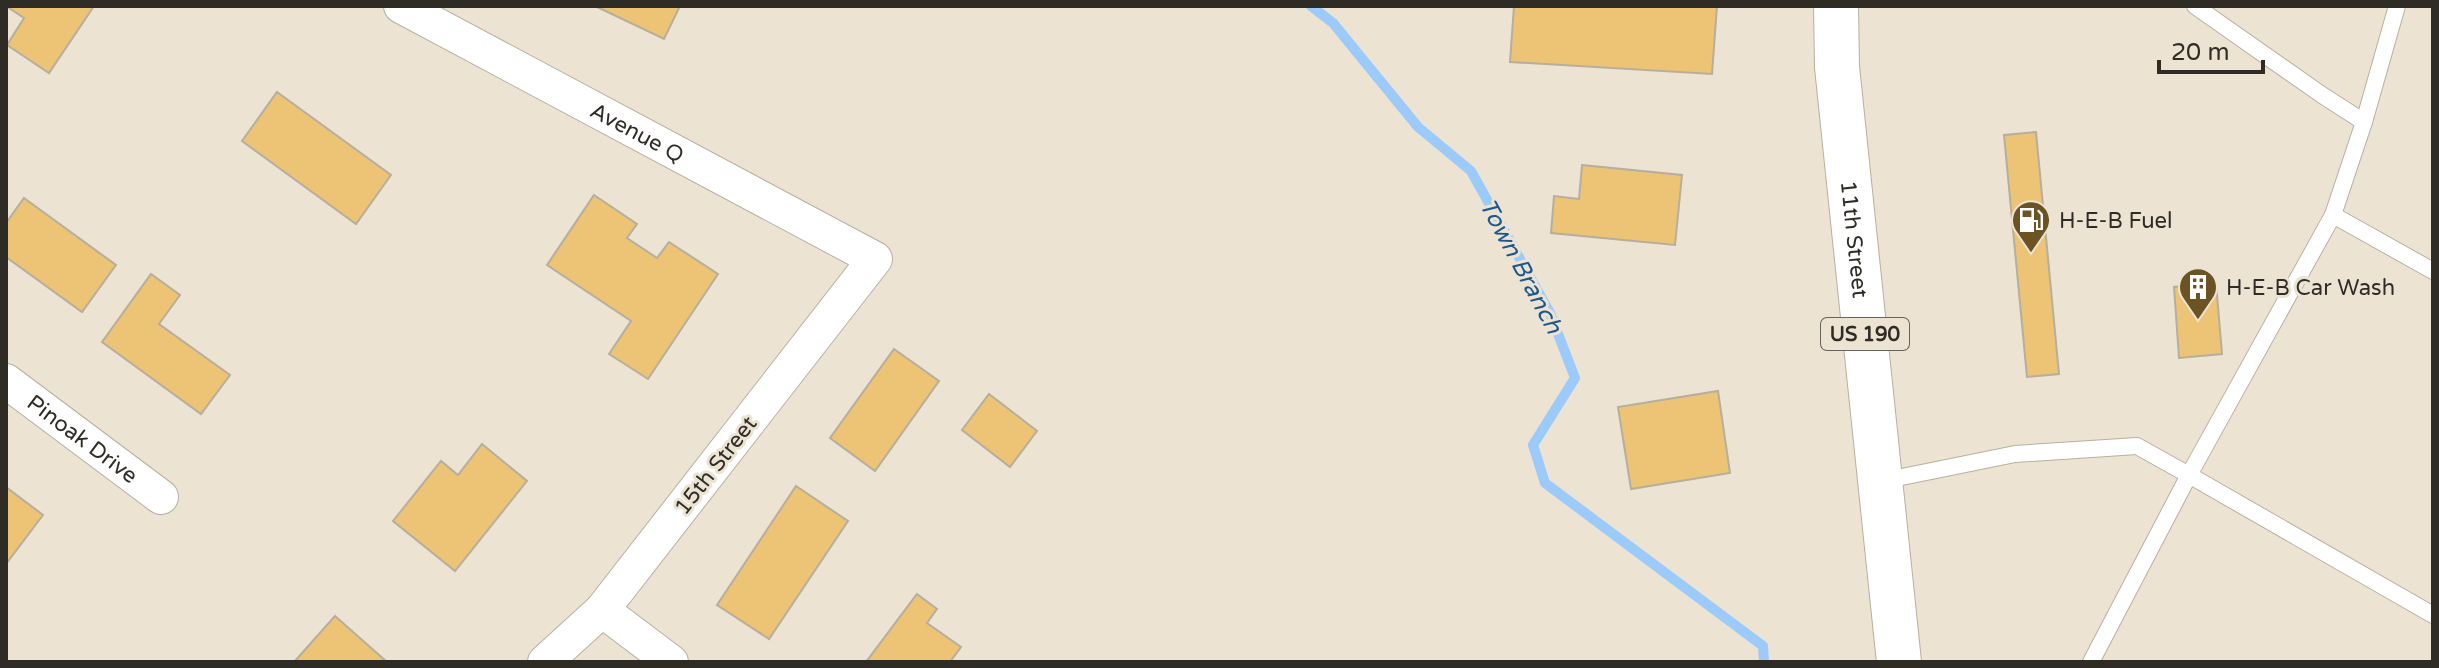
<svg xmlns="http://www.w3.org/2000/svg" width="2439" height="668" font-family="'Varela Round',sans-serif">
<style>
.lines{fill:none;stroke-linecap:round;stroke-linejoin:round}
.stream{stroke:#9bcafb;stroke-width:10}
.building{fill:#edc375;stroke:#b6ae9e;stroke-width:2}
.service-casing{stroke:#b8b0a0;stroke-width:18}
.minor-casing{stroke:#b8b0a0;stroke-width:36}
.primary-casing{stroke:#b8b0a0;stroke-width:46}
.service{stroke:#fff;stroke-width:16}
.minor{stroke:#fff;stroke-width:34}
.primary{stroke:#fff;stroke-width:44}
.labels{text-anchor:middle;stroke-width:6;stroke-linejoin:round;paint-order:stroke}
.shield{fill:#ece3d3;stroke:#68635a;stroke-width:2}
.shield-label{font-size:20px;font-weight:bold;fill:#2f2c26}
.street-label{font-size:22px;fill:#2f2c26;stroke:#ece3d3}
.poi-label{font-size:22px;fill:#2f2c26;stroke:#ece3d3;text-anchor:start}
.water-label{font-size:24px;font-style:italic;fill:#1b5890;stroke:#ece3d3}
</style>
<rect width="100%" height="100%" fill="#ece3d3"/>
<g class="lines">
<polyline class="stream" points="1311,6 1333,23 1418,127 1471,171 1550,313 1575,378 1533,445 1545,483 1763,646 1764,662"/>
</g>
<g class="building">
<polygon points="6,6 94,6 49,73 7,45 24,18"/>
<polygon points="595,6 680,6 664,39"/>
<polygon points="1514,6 1717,6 1712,74 1510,62"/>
<polygon points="277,92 391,175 356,224 242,141"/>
<polygon points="2036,132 2059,374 2027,377 2004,135"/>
<polygon points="1582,165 1682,175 1675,245 1551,233 1554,196 1579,199"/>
<polygon points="594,195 637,224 627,238 657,258 669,242 718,274 648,379 609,354 631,321 547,265"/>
<polygon points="24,198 116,265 82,312 6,257 6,223"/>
<polygon points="151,274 180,295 159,324 230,375 201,414 102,342"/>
<polygon points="2216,283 2222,354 2179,358 2174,287"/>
<polygon points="894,349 939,381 875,471 830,438"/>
<polygon points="1718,391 1730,473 1631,489 1618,407"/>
<polygon points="989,394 1037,431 1010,467 962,430"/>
<polygon points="482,444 527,481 455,571 393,521 441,461 458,475"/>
<polygon points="796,486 848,521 769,639 717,605"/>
<polygon points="6,487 43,515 6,564"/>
<polygon points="917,594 937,609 927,623 961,647 950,662 866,662"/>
<polygon points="335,616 387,662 294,662"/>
</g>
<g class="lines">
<g class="service-casing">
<g id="service">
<polyline points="2195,6 2322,95 2364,122 2397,6"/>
<polyline points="2333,215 2364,122"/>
<polyline points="1882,481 2015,454 2137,446 2189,475 2333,215 2433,271"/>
<polyline points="2091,662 2189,475 2433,615"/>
</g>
</g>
<g class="minor-casing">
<g id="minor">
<path id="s1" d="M401 6 875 259 602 610 545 662"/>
<path id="s2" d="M6 381 161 497"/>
<polyline points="602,610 671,662"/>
</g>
</g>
<g class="primary-casing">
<g id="primary">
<path id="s3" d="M1836 6 1837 67 1899 662"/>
</g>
</g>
<use href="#service" class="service"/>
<use href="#minor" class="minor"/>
<use href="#primary" class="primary"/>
</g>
<defs>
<g id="fuel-pin" transform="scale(2)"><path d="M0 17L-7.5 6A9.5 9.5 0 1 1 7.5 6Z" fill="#6c5324" stroke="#ece3d3"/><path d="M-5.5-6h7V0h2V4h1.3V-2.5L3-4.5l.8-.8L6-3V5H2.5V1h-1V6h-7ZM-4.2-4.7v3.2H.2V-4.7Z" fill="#fff"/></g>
<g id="building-pin" transform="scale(2)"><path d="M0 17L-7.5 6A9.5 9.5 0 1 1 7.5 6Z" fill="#6c5324" stroke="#ece3d3"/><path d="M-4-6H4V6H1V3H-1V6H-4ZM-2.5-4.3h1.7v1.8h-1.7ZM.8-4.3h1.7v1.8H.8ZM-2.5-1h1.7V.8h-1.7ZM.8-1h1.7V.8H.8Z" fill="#fff"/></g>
</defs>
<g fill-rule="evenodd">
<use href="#fuel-pin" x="2031" y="220"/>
<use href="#building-pin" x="2198" y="287"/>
</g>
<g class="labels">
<rect class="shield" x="1821" y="318" width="88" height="32" rx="6"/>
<g class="shield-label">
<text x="1865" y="341">US 190</text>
</g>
<g class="street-label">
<text dy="8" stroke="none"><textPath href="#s1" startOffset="268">Avenue Q</textPath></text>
<text dy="8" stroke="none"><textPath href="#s3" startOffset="234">11th Street</textPath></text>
<text dy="8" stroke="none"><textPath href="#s2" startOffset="96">Pinoak Drive</textPath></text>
<text transform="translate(715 465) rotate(-52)" y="8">15th Street</text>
</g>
<g class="poi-label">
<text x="2059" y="228">H-E-B Fuel</text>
<text x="2226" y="295">H-E-B Car Wash</text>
</g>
<g class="water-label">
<text transform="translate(1521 266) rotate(62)" y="8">Town Branch</text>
</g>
</g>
<rect width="2439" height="668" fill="none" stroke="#2f2c26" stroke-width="16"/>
<path d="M2159 60v12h104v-12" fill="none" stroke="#2f2c26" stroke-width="4"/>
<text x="2171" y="60" font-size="24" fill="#2f2c26" stroke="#ece3d3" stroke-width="6" paint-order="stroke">20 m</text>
</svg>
